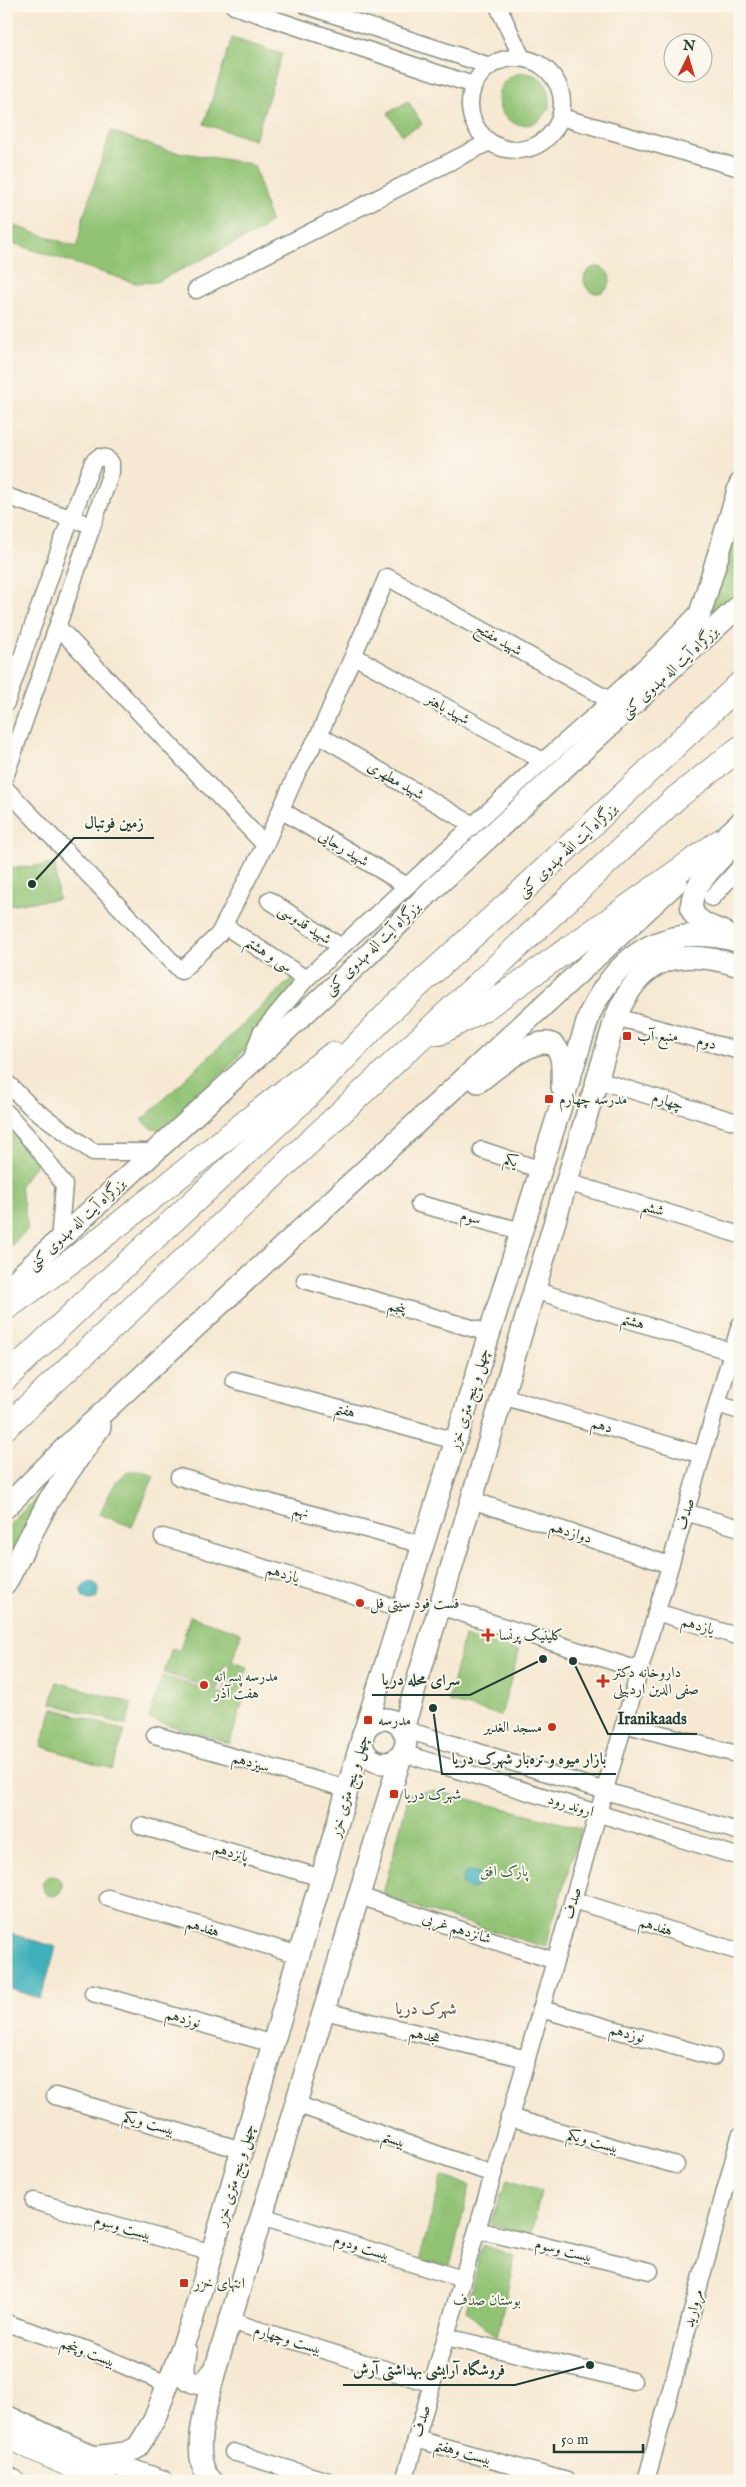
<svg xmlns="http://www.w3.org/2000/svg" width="746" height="2487" font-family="'IM FELL English',Amiri,serif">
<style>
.green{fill:#92c374;stroke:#588054}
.water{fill:#41b0bb;stroke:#307678}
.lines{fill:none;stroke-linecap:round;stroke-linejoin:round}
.minor-casing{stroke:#8a9283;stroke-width:19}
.major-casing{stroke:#8a9283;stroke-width:24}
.highway-casing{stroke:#8a9283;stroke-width:26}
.minor{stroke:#fff;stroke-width:16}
.major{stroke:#fff;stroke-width:21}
.highway{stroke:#fff;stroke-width:24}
.poi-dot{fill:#c8321e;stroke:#fbf7ec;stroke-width:2}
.labels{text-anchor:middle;stroke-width:4;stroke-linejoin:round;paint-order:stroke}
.street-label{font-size:15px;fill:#1f3d34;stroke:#fbf7ec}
.poi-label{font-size:15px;fill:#1f3d34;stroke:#fbf7ec;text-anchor:start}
.park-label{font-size:15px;fill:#3c5e44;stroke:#fbf7ec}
.neighbourhood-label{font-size:16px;font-weight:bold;fill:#6b6158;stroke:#fbf7ec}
.leader{fill:none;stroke:#1f3d34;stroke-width:2}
.callout-dot{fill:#1f3d34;stroke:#fbf7ec;stroke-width:2}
.callout-label{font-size:16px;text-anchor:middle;font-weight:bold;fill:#1f3d34;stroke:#fbf7ec;stroke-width:4;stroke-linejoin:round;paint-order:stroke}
</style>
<rect width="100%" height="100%" fill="#fbf7ec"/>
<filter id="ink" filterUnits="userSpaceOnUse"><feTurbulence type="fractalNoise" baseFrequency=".02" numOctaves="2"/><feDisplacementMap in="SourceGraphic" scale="10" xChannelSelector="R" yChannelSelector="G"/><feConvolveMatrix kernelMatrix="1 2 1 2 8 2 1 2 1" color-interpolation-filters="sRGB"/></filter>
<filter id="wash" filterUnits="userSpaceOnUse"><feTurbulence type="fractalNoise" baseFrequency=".0096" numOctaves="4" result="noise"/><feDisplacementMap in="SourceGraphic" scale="20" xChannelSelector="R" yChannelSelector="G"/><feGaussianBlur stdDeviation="1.12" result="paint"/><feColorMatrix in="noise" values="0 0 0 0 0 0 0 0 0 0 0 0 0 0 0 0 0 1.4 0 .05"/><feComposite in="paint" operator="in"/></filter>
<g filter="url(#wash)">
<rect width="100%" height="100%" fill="#f6e8d2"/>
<g class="green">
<polygon points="232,38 282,54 255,140 204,124"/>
<circle cx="524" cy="99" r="26"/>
<polygon points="408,101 422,124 402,135 388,113"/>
<polygon points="111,131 165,150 247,163 255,167 270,222 261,230 156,282 135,283 6,241 6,223 77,247 83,218"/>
<circle cx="597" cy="280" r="13"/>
<polygon points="740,518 740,592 694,636"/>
<polygon points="55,864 58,899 6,905 6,869"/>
<polygon points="293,977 300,983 230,1066 164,1130 152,1129 142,1120"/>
<polygon points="6,1122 40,1159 20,1185 28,1229 6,1250"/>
<polygon points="128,1471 141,1471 154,1476 132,1527 99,1514 117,1480"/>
<polygon points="46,1489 6,1563 6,1528"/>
<polygon points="190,1616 241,1633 232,1662 247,1667 238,1699 243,1700 230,1743 149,1719 162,1676 223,1694 231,1666 225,1664 217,1690 164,1673 172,1648 180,1650"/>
<polygon points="464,1636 519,1651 501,1715 448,1702"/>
<polygon points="57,1682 132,1703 126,1725 51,1703"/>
<polygon points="53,1708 125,1731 112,1769 41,1746"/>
<polygon points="433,1790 581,1828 545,1947 382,1897 409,1794"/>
<circle cx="52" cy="1886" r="10"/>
<polygon points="442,2176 470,2185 450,2266 419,2262"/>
<polygon points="507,2180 541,2191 531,2236 490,2223"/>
<polygon points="482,2245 515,2256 497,2337 466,2310"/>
</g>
<g class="water">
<circle cx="90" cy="1591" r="9"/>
<circle cx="471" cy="1880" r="9"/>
<polygon points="12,1934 56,1947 41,1999 6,1987 6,1953"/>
</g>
</g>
<g filter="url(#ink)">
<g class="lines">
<g class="minor-casing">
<g id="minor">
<polyline points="234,6 473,85"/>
<polyline points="307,6 490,66"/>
<polyline points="498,6 522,58"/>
<circle cx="516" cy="104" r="46"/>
<polyline points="561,117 740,168"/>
<polyline points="196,290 489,142"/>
<polyline points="6,496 82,522"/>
<polyline points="58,627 265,845"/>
<polyline points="354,656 543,761"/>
<polyline points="6,703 62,542 93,462 99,457 106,458 111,463 111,472 6,774"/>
<polyline points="319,735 473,825"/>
<polyline points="6,789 181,971 219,934 265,845 298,771 319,735 387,577 611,701 543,761 306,979 261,1033 250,1063"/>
<polyline points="281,810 407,886"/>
<polyline points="712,898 740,867"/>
<polyline points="269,900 341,947"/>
<polyline points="231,930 306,979"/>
<polyline points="616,1017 740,1051"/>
<polyline points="597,1080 740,1123"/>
<polyline points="6,1082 31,1107 93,1152 154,1152"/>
<polyline points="6,1112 37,1147 64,1185 59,1240"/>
<polyline points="482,1150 541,1170"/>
<polyline points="567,1182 740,1235"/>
<polyline points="419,1204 522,1231"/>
<polyline points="305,1280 489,1333"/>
<polyline points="534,1290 732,1352"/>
<polyline points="234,1380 456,1441"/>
<polyline points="502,1396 702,1455"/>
<polyline points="717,1404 740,1411"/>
<polyline points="179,1477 423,1545"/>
<polyline points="471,1500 670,1565"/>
<polyline points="685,1512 740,1528"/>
<polyline points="163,1537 403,1610"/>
<polyline points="439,1606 639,1670"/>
<polyline points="656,1612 740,1637"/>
<polyline points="624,1724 740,1755"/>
<polyline points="403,1729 740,1832"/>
<polyline points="155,1735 348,1789"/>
<polyline points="402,1753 740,1857"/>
<polyline points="141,1826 322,1878"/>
<polyline points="359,1896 555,1961"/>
<polyline points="108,1898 299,1955"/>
<polyline points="573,1900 740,1952"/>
<polyline points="93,1993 273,2044"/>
<polyline points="541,2009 713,2057"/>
<polyline points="324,2011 527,2059"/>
<polyline points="55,2096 242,2150"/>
<polyline points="296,2104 493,2174"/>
<polyline points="509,2117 676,2165"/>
<polyline points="34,2201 212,2253"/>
<polyline points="262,2216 462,2279"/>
<polyline points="477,2230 650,2271"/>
<polyline points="230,2321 432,2384"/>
<polyline points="6,2323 88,2350 169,2385"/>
<polyline points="446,2337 633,2381"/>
<polyline points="416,2439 567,2481"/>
<polyline points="233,2452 328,2481"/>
<polyline points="404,2481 740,1325"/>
<polyline points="646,2481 740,2136"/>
</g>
</g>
<g class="major-casing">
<g id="major">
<polyline points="611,701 663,653 700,614 740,484"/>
<polyline points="707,854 740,823"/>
<path d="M724 932C714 928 703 925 696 917 678 896 720 860 733 845"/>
<path d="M478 1082C492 1072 542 1027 557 1049 564 1057 562 1076 562 1087"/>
<polyline points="6,1292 21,1275 367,956 431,891 740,605"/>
<polyline points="6,1507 70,1443 677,882"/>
<polyline points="6,1583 49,1500 100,1427"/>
<circle cx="384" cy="1741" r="22"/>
<path d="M403 1729 616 1017C641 956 679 947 740 966"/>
<path d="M186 2352C183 2369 180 2381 201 2384L215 2370"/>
<polyline points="6,2416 94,2457 162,2481"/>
<path d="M94 2457 125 2453 137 2448 143 2439 154 2420 191 2324 363 1736 590 1013C620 950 671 921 740 942"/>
<path d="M212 2481C187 2459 209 2398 215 2370L402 1753"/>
</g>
</g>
<g class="highway-casing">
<g id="highway">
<polyline points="439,1033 485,1008 719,842"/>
<path d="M6 1308C120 1230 222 1137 333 1054"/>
<polyline points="6,1378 95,1293 310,1094 390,1011 520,893 740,684"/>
<polyline points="6,1427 676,798 740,748"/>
<polyline points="6,2436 105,2481"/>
<polyline points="6,2478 12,2481"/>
</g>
</g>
<use href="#minor" class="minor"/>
<use href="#major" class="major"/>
<use href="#highway" class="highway"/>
</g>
</g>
<g class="poi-dot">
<rect x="622" y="1031" width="10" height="10" rx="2.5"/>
<rect x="544" y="1094" width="10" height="10" rx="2.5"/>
<circle cx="360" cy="1603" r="5"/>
<path d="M485.5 1627.5h5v5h5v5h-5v5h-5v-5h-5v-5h5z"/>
<path d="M600.5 1673.5h5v5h5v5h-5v5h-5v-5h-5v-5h5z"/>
<circle cx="204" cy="1685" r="5"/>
<rect x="363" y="1715" width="10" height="10" rx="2.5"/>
<circle cx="552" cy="1727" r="5"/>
<rect x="389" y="1789" width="10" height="10" rx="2.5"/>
<rect x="179" y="2278" width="10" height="10" rx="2.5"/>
</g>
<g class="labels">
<g class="street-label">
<text transform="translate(499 639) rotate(29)" y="5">شهید مفتح</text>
<text transform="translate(669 672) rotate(-43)" y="5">بزرگراه آیت اله مهدوی کنی</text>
<text transform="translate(448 709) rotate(29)" y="5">شهید باهنر</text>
<text transform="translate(396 780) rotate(30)" y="5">شهید مطهری</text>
<text transform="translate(344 848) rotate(31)" y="5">شهید رجایی</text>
<text transform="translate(567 850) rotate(-43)" y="5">بزرگراه آیت الله مهدوی کنی</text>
<text transform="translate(305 924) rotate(33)" y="5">شهید قدوسی</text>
<text transform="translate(372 948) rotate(-44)" y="5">بزرگراه آیت اله مهدوی کنی</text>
<text transform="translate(269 954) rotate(33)" y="5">سی و هشتم</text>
<text transform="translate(707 1042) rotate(15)" y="5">دوم</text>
<text transform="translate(668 1101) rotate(17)" y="5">چهارم</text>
<text transform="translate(511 1160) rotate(19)" y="5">یکم</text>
<text transform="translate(653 1208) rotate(17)" y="5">ششم</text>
<text transform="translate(471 1217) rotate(15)" y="5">سوم</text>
<text transform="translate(76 1224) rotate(-43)" y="5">بزرگراه آیت اله مهدوی کنی</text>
<text transform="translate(397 1307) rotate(16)" y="5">پنجم</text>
<text transform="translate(633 1321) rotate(17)" y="5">هشتم</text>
<text transform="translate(469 1399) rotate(-73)" y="5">چهل و پنج متری خزر</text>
<text transform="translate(345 1410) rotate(15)" y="5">هفتم</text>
<text transform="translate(602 1425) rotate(16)" y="5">دهم</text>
<text transform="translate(301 1511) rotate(16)" y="5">نهم</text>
<text transform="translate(685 1514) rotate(-74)" y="5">صدف</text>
<text transform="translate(571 1532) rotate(18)" y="5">دوازدهم</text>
<text transform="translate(283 1573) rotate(17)" y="5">یازدهم</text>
<text transform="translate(698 1625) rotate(17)" y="5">یازدهم</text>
<text transform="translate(251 1762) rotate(16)" y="5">سیزدهم</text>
<text transform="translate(349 1786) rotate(-74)" y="5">چهل و پنج متری خزر</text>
<text transform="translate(571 1805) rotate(17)" y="5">اروند رود</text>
<text transform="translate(231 1852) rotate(16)" y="5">پانزدهم</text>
<text transform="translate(572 1903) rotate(-74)" y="5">صدف</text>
<text transform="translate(656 1926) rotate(17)" y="5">هفدهم</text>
<text transform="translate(203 1927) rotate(17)" y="5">هفدهم</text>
<text transform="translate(457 1928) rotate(18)" y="5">شانزدهم غربی</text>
<text transform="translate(183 2018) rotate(16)" y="5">نوزدهم</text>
<text transform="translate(627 2033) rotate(16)" y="5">نوزدهم</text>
<text transform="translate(425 2035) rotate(13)" y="5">هجدهم</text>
<text transform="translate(149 2123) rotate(16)" y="5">بیست ویکم</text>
<text transform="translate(394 2139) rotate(20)" y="5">بیستم</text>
<text transform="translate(593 2141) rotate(16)" y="5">بیست ویکم</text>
<text transform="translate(235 2175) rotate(-74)" y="5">چهل و پنج متری خزر</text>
<text transform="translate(123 2227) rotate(16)" y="5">بیست وسوم</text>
<text transform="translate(362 2247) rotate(17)" y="5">بیست ودوم</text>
<text transform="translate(564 2250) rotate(14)" y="5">بیست وسوم</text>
<text transform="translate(693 2308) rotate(-75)" y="5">مروارید</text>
<text transform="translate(288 2339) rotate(17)" y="5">بیست وچهارم</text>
<text transform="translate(88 2352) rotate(21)" y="5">بیست وپنجم</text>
<text transform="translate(421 2421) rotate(-74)" y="5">صدف</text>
<text transform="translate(463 2452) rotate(16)" y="5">بیست وهفتم</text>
</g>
<g class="poi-label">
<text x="637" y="1041">منبع آب</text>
<text x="559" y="1104">مدرسه چهارم</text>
<text x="370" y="1608">فست فود سیتی فل</text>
<text x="499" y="1640">کلینیک پرنسا</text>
<text x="613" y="1677">داروخانه دکتر<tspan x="613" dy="17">صفی الدین اردبیلی</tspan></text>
<text x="214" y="1681">مدرسه پسرانه<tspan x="214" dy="17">هفت آذر</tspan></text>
<text x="378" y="1725">مدرسه</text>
<text x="542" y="1732" text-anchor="end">مسجد الغدیر</text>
<text x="404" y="1799">شهرک دریا</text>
<text x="194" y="2288">انتهای خزر</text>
</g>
<g class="park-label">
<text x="504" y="1876">پارک افق</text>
<text x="487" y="2305">بوستان صدف</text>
</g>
<g class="neighbourhood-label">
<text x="426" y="2014">شهرک دریا</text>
</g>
</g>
<path class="leader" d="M32 884L74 838H154M543 1659L470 1695H372M573 1661L608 1734H697M433 1708L442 1774H616M590 2365L515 2385H343"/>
<g class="callout-dot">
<circle cx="32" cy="884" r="5"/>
<circle cx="543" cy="1659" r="5"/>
<circle cx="573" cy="1661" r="5"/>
<circle cx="433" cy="1708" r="5"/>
<circle cx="590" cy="2365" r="5"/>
</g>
<g class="callout-label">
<text x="114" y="828">زمین فوتبال</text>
<text x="421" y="1685">سرای محله دریا</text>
<text x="652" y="1724">Iranikaads</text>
<text x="529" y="1764">بازار میوه و تره‌بار شهرک دریا</text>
<text x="429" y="2375">فروشگاه آرایشی بهداشتی آرش</text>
</g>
<rect width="746" height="2487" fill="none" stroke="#fbf7ec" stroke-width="25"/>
<g transform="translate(688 58) rotate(5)"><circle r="24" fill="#fbf7ec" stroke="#a3ada2"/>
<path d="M0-4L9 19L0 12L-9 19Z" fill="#c8321e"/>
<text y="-8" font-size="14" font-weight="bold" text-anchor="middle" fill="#1f3d34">N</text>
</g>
<path d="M554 2444v8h89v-8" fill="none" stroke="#1f3d34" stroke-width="2.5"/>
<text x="561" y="2444" font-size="15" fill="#1f3d34" stroke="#fbf7ec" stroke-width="4" paint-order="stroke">50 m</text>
</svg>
